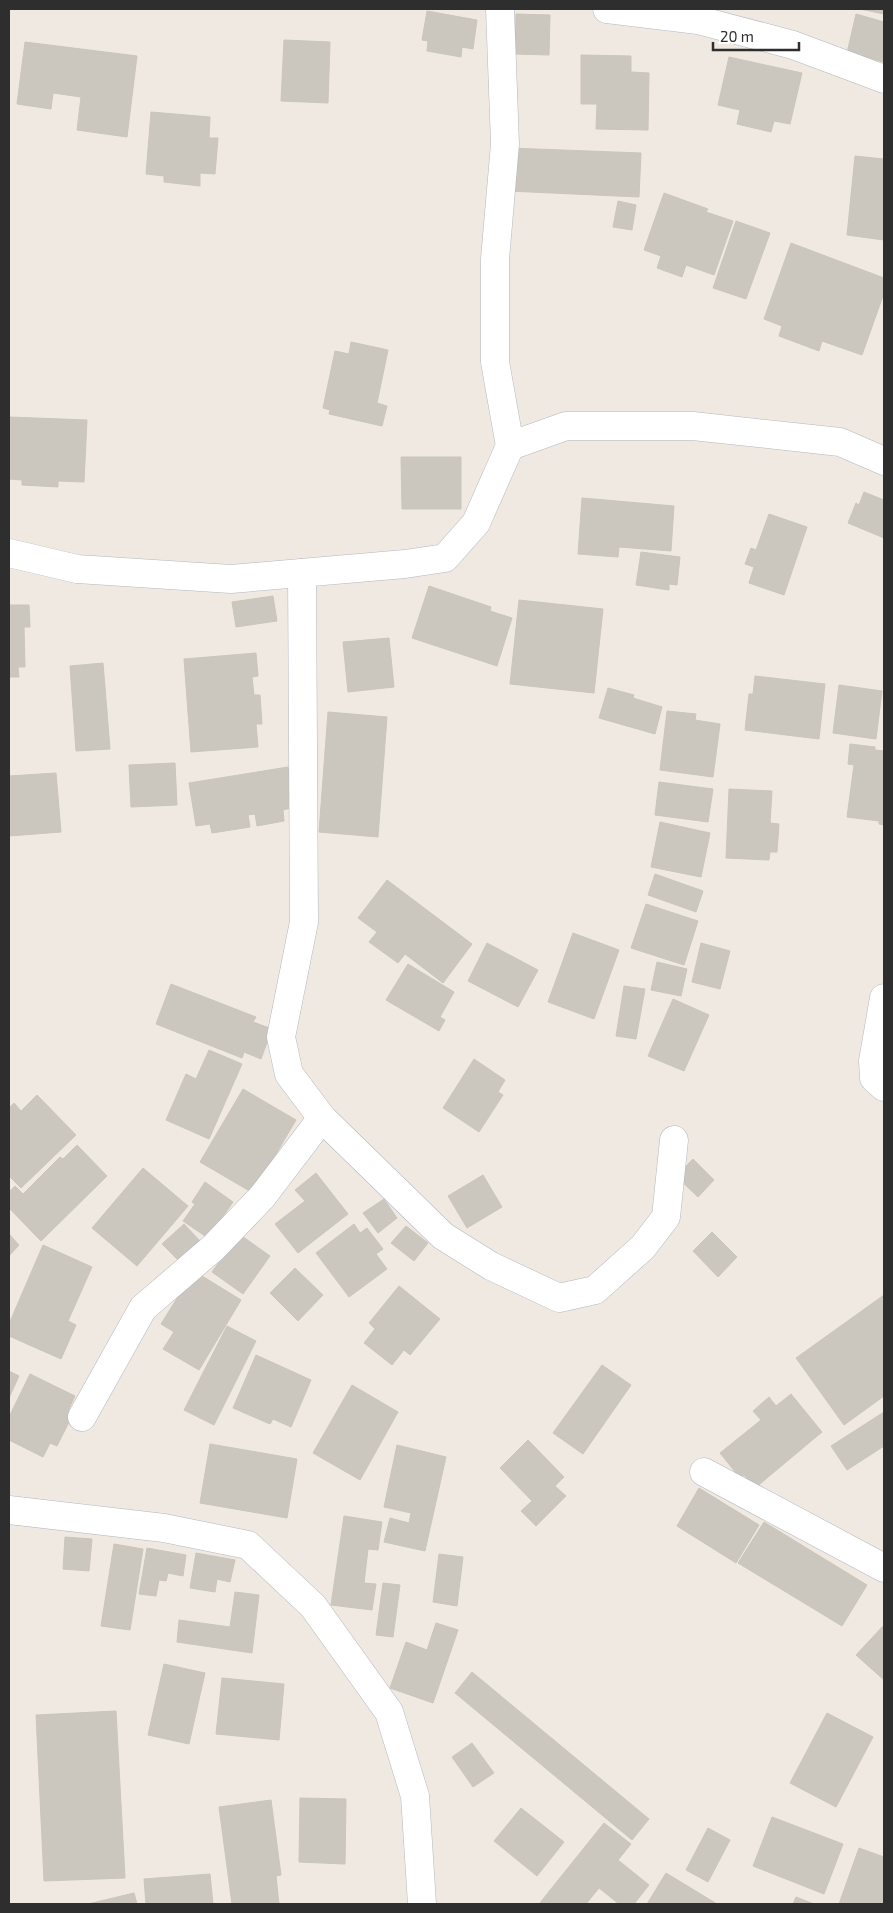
<svg xmlns="http://www.w3.org/2000/svg" width="893" height="1913" font-family="'Exo 2',sans-serif">
<style>
.building{fill:#cbc7bf;stroke:#cbc5ba}
.lines{fill:none;stroke-linecap:round;stroke-linejoin:round}
.minor-casing{stroke:#b4b7c1;stroke-width:29}
.minor{stroke:#fff;stroke-width:28}
</style>
<rect width="100%" height="100%" fill="#efe9e1"/>
<g class="building">
<polygon points="860,9 884,9 884,14"/>
<polygon points="427,11 477,20 473,49 462,47 461,57 427,51 428,41 422,40"/>
<polygon points="516,14 550,15 549,55 515,54"/>
<polygon points="856,14 884,22 884,62 847,53"/>
<polygon points="284,40 330,42 328,103 281,101"/>
<polygon points="25,42 137,56 127,137 77,130 81,97 53,93 51,109 17,104"/>
<polygon points="581,55 631,56 631,72 649,73 648,130 596,129 597,104 581,104"/>
<polygon points="729,57 802,73 790,124 774,121 771,132 737,124 740,110 718,105"/>
<polygon points="151,112 210,117 209,138 218,138 215,174 200,173 200,186 164,182 164,176 146,174"/>
<polygon points="510,148 641,153 639,197 508,191"/>
<polygon points="855,156 884,159 884,240 847,235"/>
<polygon points="664,193 708,209 706,212 733,221 714,275 686,265 682,277 657,268 661,256 644,250"/>
<polygon points="618,201 636,205 632,230 613,227"/>
<polygon points="736,221 770,233 746,299 713,288"/>
<polygon points="791,243 884,278 884,293 862,355 822,341 819,351 779,336 782,326 764,319"/>
<polygon points="351,342 388,350 377,403 387,406 382,426 329,414 330,410 323,408 335,351 349,354"/>
<polygon points="9,417 87,420 84,482 58,481 58,487 22,485 22,480 9,479"/>
<polygon points="401,457 461,457 461,509 402,509"/>
<polygon points="864,492 884,500 884,538 848,523 856,503 859,505"/>
<polygon points="582,498 674,506 671,551 619,547 618,557 578,554"/>
<polygon points="769,514 807,527 784,595 749,583 754,567 745,564 751,548 756,550"/>
<polygon points="641,552 680,557 677,585 669,584 669,590 636,585"/>
<polygon points="429,586 491,607 490,611 512,618 497,666 412,638"/>
<polygon points="273,596 277,621 236,627 232,602"/>
<polygon points="519,600 603,609 594,693 510,684"/>
<polygon points="9,605 29,605 30,627 24,627 25,667 18,667 19,677 9,677"/>
<polygon points="389,638 394,687 348,692 343,642"/>
<polygon points="256,653 258,676 252,677 254,695 260,695 262,724 256,724 258,747 191,752 184,659"/>
<polygon points="103,663 110,749 76,751 70,666"/>
<polygon points="755,676 825,684 819,739 745,730 749,694 753,694"/>
<polygon points="839,685 882,691 876,739 833,733"/>
<polygon points="608,688 634,695 633,698 662,707 655,734 599,718"/>
<polygon points="667,711 696,714 695,720 720,724 713,777 660,770"/>
<polygon points="328,712 387,717 378,837 319,832"/>
<polygon points="850,744 875,747 875,750 884,751 884,825 879,824 879,821 847,817 854,765 848,764"/>
<polygon points="175,763 177,805 131,807 129,765"/>
<polygon points="288,767 295,807 283,810 284,821 257,826 255,814 248,815 250,827 212,833 210,824 196,826 189,783"/>
<polygon points="56,773 61,832 9,836 9,776"/>
<polygon points="659,782 713,789 708,822 655,815"/>
<polygon points="729,789 772,791 770,823 779,824 777,852 770,852 769,860 726,858"/>
<polygon points="660,822 710,833 701,877 651,867"/>
<polygon points="655,874 703,891 696,912 648,895"/>
<polygon points="387,880 472,944 443,983 405,954 398,963 369,942 377,932 358,918"/>
<polygon points="646,904 698,921 684,965 631,948"/>
<polygon points="573,933 619,950 594,1019 548,1002"/>
<polygon points="487,943 538,970 518,1007 468,981"/>
<polygon points="701,943 730,951 720,989 692,982"/>
<polygon points="657,962 687,969 681,996 651,990"/>
<polygon points="408,964 454,992 440,1017 445,1020 439,1031 386,1000"/>
<polygon points="171,984 256,1017 253,1022 272,1029 261,1059 244,1052 242,1058 156,1024"/>
<polygon points="624,986 645,989 636,1039 616,1036"/>
<polygon points="673,999 709,1015 684,1071 648,1056"/>
<polygon points="209,1050 242,1064 209,1139 166,1120 186,1074 196,1079"/>
<polygon points="474,1059 505,1080 498,1092 503,1095 479,1132 443,1108"/>
<polygon points="243,1089 296,1120 253,1193 200,1162"/>
<polygon points="37,1095 76,1135 21,1188 9,1176 9,1108 14,1103 21,1111"/>
<polygon points="77,1145 107,1176 41,1241 9,1208 9,1192 15,1186 23,1194 60,1157 63,1159"/>
<polygon points="693,1159 714,1180 698,1197 676,1176"/>
<polygon points="143,1168 188,1206 137,1266 92,1228"/>
<polygon points="316,1173 348,1214 298,1253 275,1224 305,1201 295,1190"/>
<polygon points="483,1175 502,1207 467,1228 448,1196"/>
<polygon points="205,1182 233,1202 208,1238 183,1221 195,1204 192,1202"/>
<polygon points="384,1199 397,1218 378,1233 363,1213"/>
<polygon points="184,1224 200,1241 179,1261 162,1244"/>
<polygon points="354,1224 360,1233 367,1228 383,1249 376,1254 387,1269 349,1297 316,1253"/>
<polygon points="406,1226 428,1243 414,1261 391,1243"/>
<polygon points="712,1232 737,1257 718,1277 693,1251"/>
<polygon points="9,1234 19,1245 9,1256"/>
<polygon points="239,1234 270,1256 243,1294 212,1272"/>
<polygon points="43,1245 92,1267 68,1321 76,1325 61,1359 9,1336 9,1324"/>
<polygon points="295,1268 323,1295 298,1321 270,1293"/>
<polygon points="194,1271 241,1300 199,1370 163,1349 174,1332 161,1324"/>
<polygon points="399,1286 440,1319 410,1355 404,1350 392,1365 364,1343 375,1329 369,1323"/>
<polygon points="884,1295 884,1396 844,1425 796,1358"/>
<polygon points="227,1326 256,1341 214,1425 184,1410"/>
<polygon points="256,1355 311,1380 291,1427 273,1419 270,1424 233,1408"/>
<polygon points="602,1365 631,1385 583,1454 553,1433"/>
<polygon points="9,1371 19,1376 9,1398"/>
<polygon points="30,1374 75,1396 68,1411 73,1414 57,1446 50,1443 43,1457 9,1440 9,1417"/>
<polygon points="352,1385 398,1412 360,1480 313,1453"/>
<polygon points="791,1394 822,1432 755,1488 744,1475 740,1478 720,1453 761,1420 753,1411 769,1397 776,1406"/>
<polygon points="884,1412 884,1446 847,1470 831,1446"/>
<polygon points="528,1440 564,1477 555,1486 566,1496 536,1526 521,1511 532,1501 500,1468"/>
<polygon points="210,1444 297,1459 287,1518 200,1503"/>
<polygon points="397,1445 446,1457 425,1551 384,1542 390,1518 409,1523 411,1513 384,1507"/>
<polygon points="699,1488 759,1525 736,1563 677,1526"/>
<polygon points="344,1516 382,1522 378,1550 368,1549 364,1583 376,1584 372,1610 331,1605"/>
<polygon points="764,1522 867,1585 842,1626 738,1563"/>
<polygon points="65,1537 92,1539 89,1571 63,1569"/>
<polygon points="114,1544 143,1549 130,1630 101,1626"/>
<polygon points="147,1548 186,1555 183,1576 168,1573 166,1581 159,1580 156,1596 139,1594"/>
<polygon points="196,1553 235,1560 230,1582 217,1579 215,1592 190,1588"/>
<polygon points="439,1554 463,1557 457,1606 433,1602"/>
<polygon points="383,1583 400,1585 393,1637 376,1635"/>
<polygon points="235,1592 259,1595 252,1653 177,1642 179,1620 230,1627"/>
<polygon points="436,1623 458,1630 433,1703 390,1688 406,1642 427,1650"/>
<polygon points="884,1625 884,1680 856,1655"/>
<polygon points="164,1664 205,1673 189,1744 148,1735"/>
<polygon points="472,1672 649,1819 632,1840 455,1693"/>
<polygon points="222,1678 284,1684 279,1740 216,1734"/>
<polygon points="116,1711 125,1878 44,1881 36,1715"/>
<polygon points="827,1713 873,1737 836,1807 790,1783"/>
<polygon points="472,1743 494,1773 473,1787 452,1757"/>
<polygon points="300,1798 346,1799 345,1864 299,1862"/>
<polygon points="271,1800 281,1875 276,1876 279,1904 232,1904 219,1807"/>
<polygon points="521,1808 564,1842 537,1876 494,1841"/>
<polygon points="772,1817 843,1844 824,1894 753,1866"/>
<polygon points="604,1823 631,1844 618,1860 649,1885 634,1904 619,1904 599,1888 586,1904 539,1904"/>
<polygon points="708,1828 730,1840 708,1882 686,1870"/>
<polygon points="859,1848 884,1857 884,1904 839,1904"/>
<polygon points="666,1873 717,1904 647,1904"/>
<polygon points="210,1874 213,1904 146,1904 144,1879"/>
<polygon points="134,1893 137,1904 88,1904"/>
<polygon points="796,1897 814,1904 793,1904"/>
</g>
<g class="lines">
<g class="minor-casing">
<g id="minor">
<polyline points="607,9 698,20 793,45 884,79"/>
<polyline points="510,446 566,426 693,426 840,442 884,461"/>
<polyline points="9,553 77,569 231,579 405,564 445,558 476,523 510,446 495,362 495,259 505,144 500,9"/>
<polyline points="302,573 304,922 281,1037 289,1074 322,1118 443,1236 491,1266 559,1298 595,1290 643,1247 666,1217 674,1140"/>
<polyline points="884,998 873,1061 874,1078 884,1087"/>
<polyline points="82,1417 143,1308 213,1248 262,1197 322,1118"/>
<polyline points="704,1472 884,1568"/>
<polyline points="9,1510 164,1528 248,1545 313,1606 389,1712 415,1796 422,1904"/>
</g>
</g>
<use href="#minor" class="minor"/>
</g>
<rect width="893" height="1913" fill="none" stroke="#2e2e2e" stroke-width="20"/>
<path d="M713 42v8h86v-8" fill="none" stroke="#2e2e2e" stroke-width="2.5"/>
<text x="720" y="42" font-size="15" fill="#2e2e2e" stroke="#ffffff" stroke-width="4" paint-order="stroke">20 m</text>
</svg>
